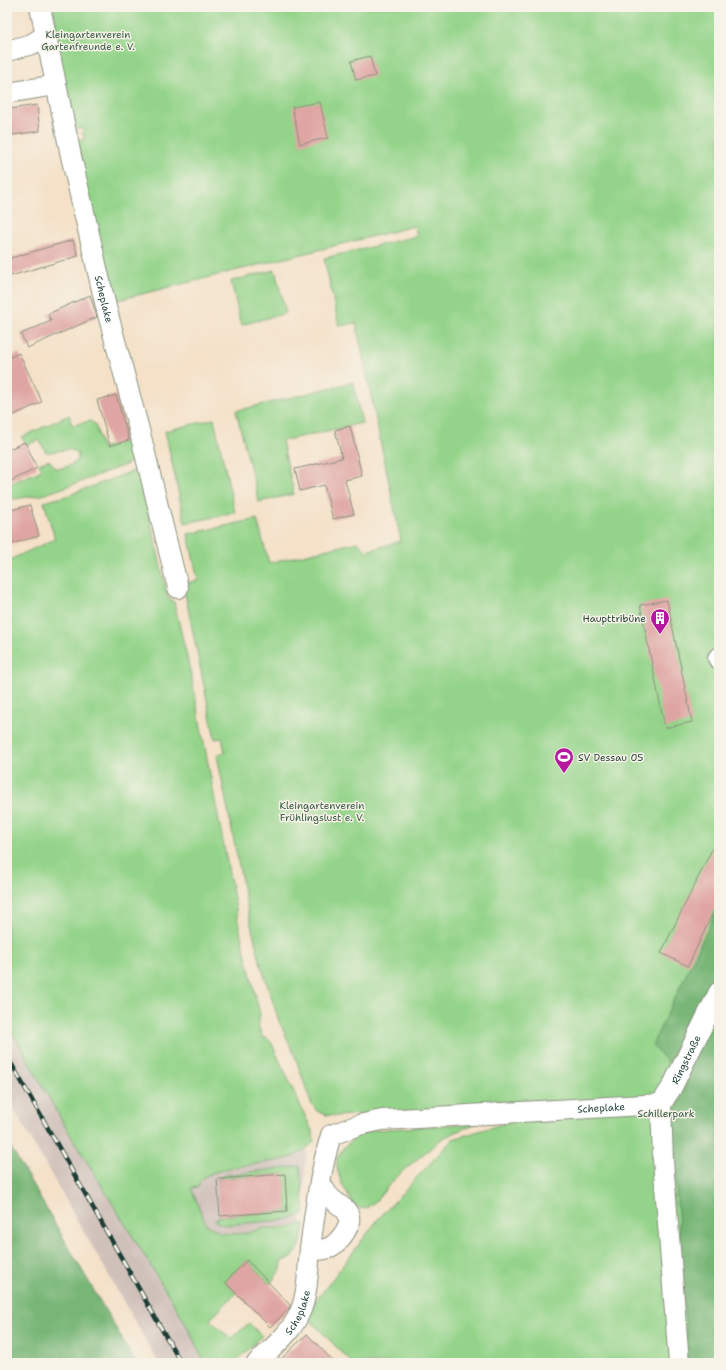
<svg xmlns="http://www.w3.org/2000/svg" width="726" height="1370" font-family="'Shantell Sans',sans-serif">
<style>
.industrial{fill:#cfc0ba}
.green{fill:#94d48a;stroke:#5a885f}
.forest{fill:#77b676;stroke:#4b7a55}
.building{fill:#dfa5a3}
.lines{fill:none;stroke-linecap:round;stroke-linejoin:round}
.minor-casing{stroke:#8a8f7e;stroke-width:22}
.minor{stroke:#fff;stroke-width:20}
.rail-casing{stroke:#1f3d34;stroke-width:4.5}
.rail{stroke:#f7f3e8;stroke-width:3;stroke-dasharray:9;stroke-linecap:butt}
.labels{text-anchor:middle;stroke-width:3;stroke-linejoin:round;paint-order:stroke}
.park-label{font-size:10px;fill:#365b45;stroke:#f7f3e8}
.street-label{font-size:10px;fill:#1f3d34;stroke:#f7f3e8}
.poi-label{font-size:10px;fill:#1f3d34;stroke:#f7f3e8;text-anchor:end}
</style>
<rect width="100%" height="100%" fill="#f7f3e8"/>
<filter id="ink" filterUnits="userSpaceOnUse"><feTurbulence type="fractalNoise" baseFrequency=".025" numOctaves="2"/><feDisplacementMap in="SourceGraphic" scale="8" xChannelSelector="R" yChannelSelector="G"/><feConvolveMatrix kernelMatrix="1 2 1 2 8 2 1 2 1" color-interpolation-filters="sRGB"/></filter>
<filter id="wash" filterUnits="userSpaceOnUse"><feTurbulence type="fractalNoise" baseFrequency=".012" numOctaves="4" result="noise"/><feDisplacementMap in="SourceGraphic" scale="16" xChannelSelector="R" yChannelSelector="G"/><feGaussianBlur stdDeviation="0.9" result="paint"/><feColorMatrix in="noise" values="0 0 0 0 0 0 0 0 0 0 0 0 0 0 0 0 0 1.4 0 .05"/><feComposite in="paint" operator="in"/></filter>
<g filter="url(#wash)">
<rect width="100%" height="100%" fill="#f4e1c8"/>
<g class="industrial">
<polygon points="7,1023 65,1126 185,1322 205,1363 159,1363 153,1353 7,1097"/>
<polygon points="308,1132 300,1236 247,1260 209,1232 187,1178"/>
</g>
<g class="green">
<polygon points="53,7 719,7 719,1363 352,1363 305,1315 379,1218 453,1139 525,1117 386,1112 338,1116 326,1115 317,1111 311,1103 295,1056 279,1021 260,962 248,912 217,755 225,752 222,738 215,739 183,584 198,580 188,534 257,519 269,563 358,542 367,551 401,541 356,323 339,326 324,258 417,236 414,226 110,302 75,143 84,139 82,128 77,129 76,126 72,125 52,27 56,23"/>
<polygon points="275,270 286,313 241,325 231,281"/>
<polygon points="353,382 362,423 282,441 294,494 259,502 236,411"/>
<path d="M69 415 72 425 90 421 95 424 102 448 129 440 135 461 80 482 42 495 7 500V485L42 470 39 464 48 460 51 462 54 467 58 469C67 466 79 465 78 454 69 445 56 453 46 452L39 440 26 445 22 437Z"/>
<polygon points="214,419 235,513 185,523 165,431"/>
<path d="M139 469 168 598 174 602 190 670 241 935 260 1014 258 1025 263 1038 266 1037 271 1042 313 1133 314 1141C308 1148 300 1154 292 1157 272 1164 210 1166 200 1181 199 1182 199 1186 199 1187L191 1188 206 1224 221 1233 233 1234 248 1233 263 1228H287L305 1223 300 1246 292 1258 282 1261 281 1269 270 1284 247 1260 225 1282 236 1293 210 1320 231 1339 249 1323 262 1336 235 1363H205L185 1322 65 1126 7 1023V561L55 539 44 502 66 496Z"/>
<polygon points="476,1123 443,1138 405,1169 389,1185 376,1201 368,1207 361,1209 355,1206 349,1197 341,1182 337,1168 337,1158 344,1147 357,1136 374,1130"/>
<polygon points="300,1166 305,1214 285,1220 224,1225 218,1223 215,1219 220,1216 287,1211 284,1174 217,1179 226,1175"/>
</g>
<g class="forest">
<polygon points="719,906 719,1363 688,1363 672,1122 687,1083 652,1045"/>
<polygon points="7,1141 136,1363 7,1363"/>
</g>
<g id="blocks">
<g class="building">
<polygon points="370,56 375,76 356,80 351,61"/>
<polygon points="320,102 328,138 300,144 292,107"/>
<polygon points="37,105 40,131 13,135 10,109"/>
<polygon points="73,240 78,256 7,277 7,259"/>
<polygon points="90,295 97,317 27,348 21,334 51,321 48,314"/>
<polygon points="19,353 42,402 14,415 7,400 7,359"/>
<polygon points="116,395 129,440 110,446 97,400"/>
<polygon points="350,426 362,476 345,480 354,514 333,519 324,485 300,491 295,469 342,458 335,430"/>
<polygon points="25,442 37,468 7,483 7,450"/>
<polygon points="30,505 39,536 7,545 7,511"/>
<polygon points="667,600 692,722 665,728 640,605"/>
<polygon points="719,835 719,900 688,966 661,953"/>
<polygon points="285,1174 287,1211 220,1216 217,1179"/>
<polygon points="247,1260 290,1305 288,1310 270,1327 225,1282"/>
<polygon points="307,1334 335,1363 277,1363"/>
</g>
</g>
</g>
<g filter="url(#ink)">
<use href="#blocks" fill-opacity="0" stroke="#8a8f7e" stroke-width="1"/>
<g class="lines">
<g class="minor-casing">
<g id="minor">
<path id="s1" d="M40 7 71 156 106 307 141 437 178 588"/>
<polyline points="7,51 32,44 46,35"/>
<polyline points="7,93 56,85"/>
<polyline points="718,658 719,658"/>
<polyline points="661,1104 663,1160 679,1363"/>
<path id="s2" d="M661 1104 672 1087 719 992"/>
<path d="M310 1249C322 1251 329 1250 338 1241 347 1231 356 1217 342 1207 337 1203 332 1200 328 1195 325 1191 322 1186 320 1182"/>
<path id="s3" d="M257 1363C273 1347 292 1332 300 1312 308 1294 308 1268 310 1249 315 1210 320 1172 331 1135L359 1125 382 1120 661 1104"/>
</g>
</g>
<use href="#minor" class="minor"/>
<g class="rail-casing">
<polyline id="rail" points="7,1056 181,1363"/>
</g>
<use href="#rail" class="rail"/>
</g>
</g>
<defs>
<g id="building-pin" transform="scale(1)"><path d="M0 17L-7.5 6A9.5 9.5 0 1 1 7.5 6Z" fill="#b5179e" stroke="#f7f3e8"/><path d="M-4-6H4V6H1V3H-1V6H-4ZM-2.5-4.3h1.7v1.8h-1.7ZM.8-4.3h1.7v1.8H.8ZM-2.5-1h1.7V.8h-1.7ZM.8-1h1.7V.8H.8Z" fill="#fff"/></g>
<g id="stadium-pin" transform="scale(1)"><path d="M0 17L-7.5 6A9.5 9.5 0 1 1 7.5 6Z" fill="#b5179e" stroke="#f7f3e8"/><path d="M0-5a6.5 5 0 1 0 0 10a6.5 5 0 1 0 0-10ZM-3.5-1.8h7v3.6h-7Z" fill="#fff"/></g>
</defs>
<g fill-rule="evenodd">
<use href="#building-pin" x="660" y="618"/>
<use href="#stadium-pin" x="564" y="757"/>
</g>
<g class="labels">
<g class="park-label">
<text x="88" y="38">Kleingartenverein<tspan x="88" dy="12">Gartenfreunde e. V.</tspan></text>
<text x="322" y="809">Kleingartenverein<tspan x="322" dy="12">Frühlingslust e. V.</tspan></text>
<text x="666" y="1117">Schillerpark</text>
</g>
<g class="street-label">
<text dy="4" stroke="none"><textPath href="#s1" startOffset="299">Scheplake</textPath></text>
<text dy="4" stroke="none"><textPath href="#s2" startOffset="51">Ringstraße</textPath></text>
<text dy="4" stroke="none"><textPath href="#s3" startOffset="520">Scheplake</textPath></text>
<text dy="4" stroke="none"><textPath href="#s3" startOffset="66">Scheplake</textPath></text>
</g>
<g class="poi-label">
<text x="646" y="622">Haupttribüne</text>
<text x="578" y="761" text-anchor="start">SV Dessau 05</text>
</g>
</g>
<rect width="726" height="1370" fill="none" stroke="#f7f3e8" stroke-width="24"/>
</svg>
